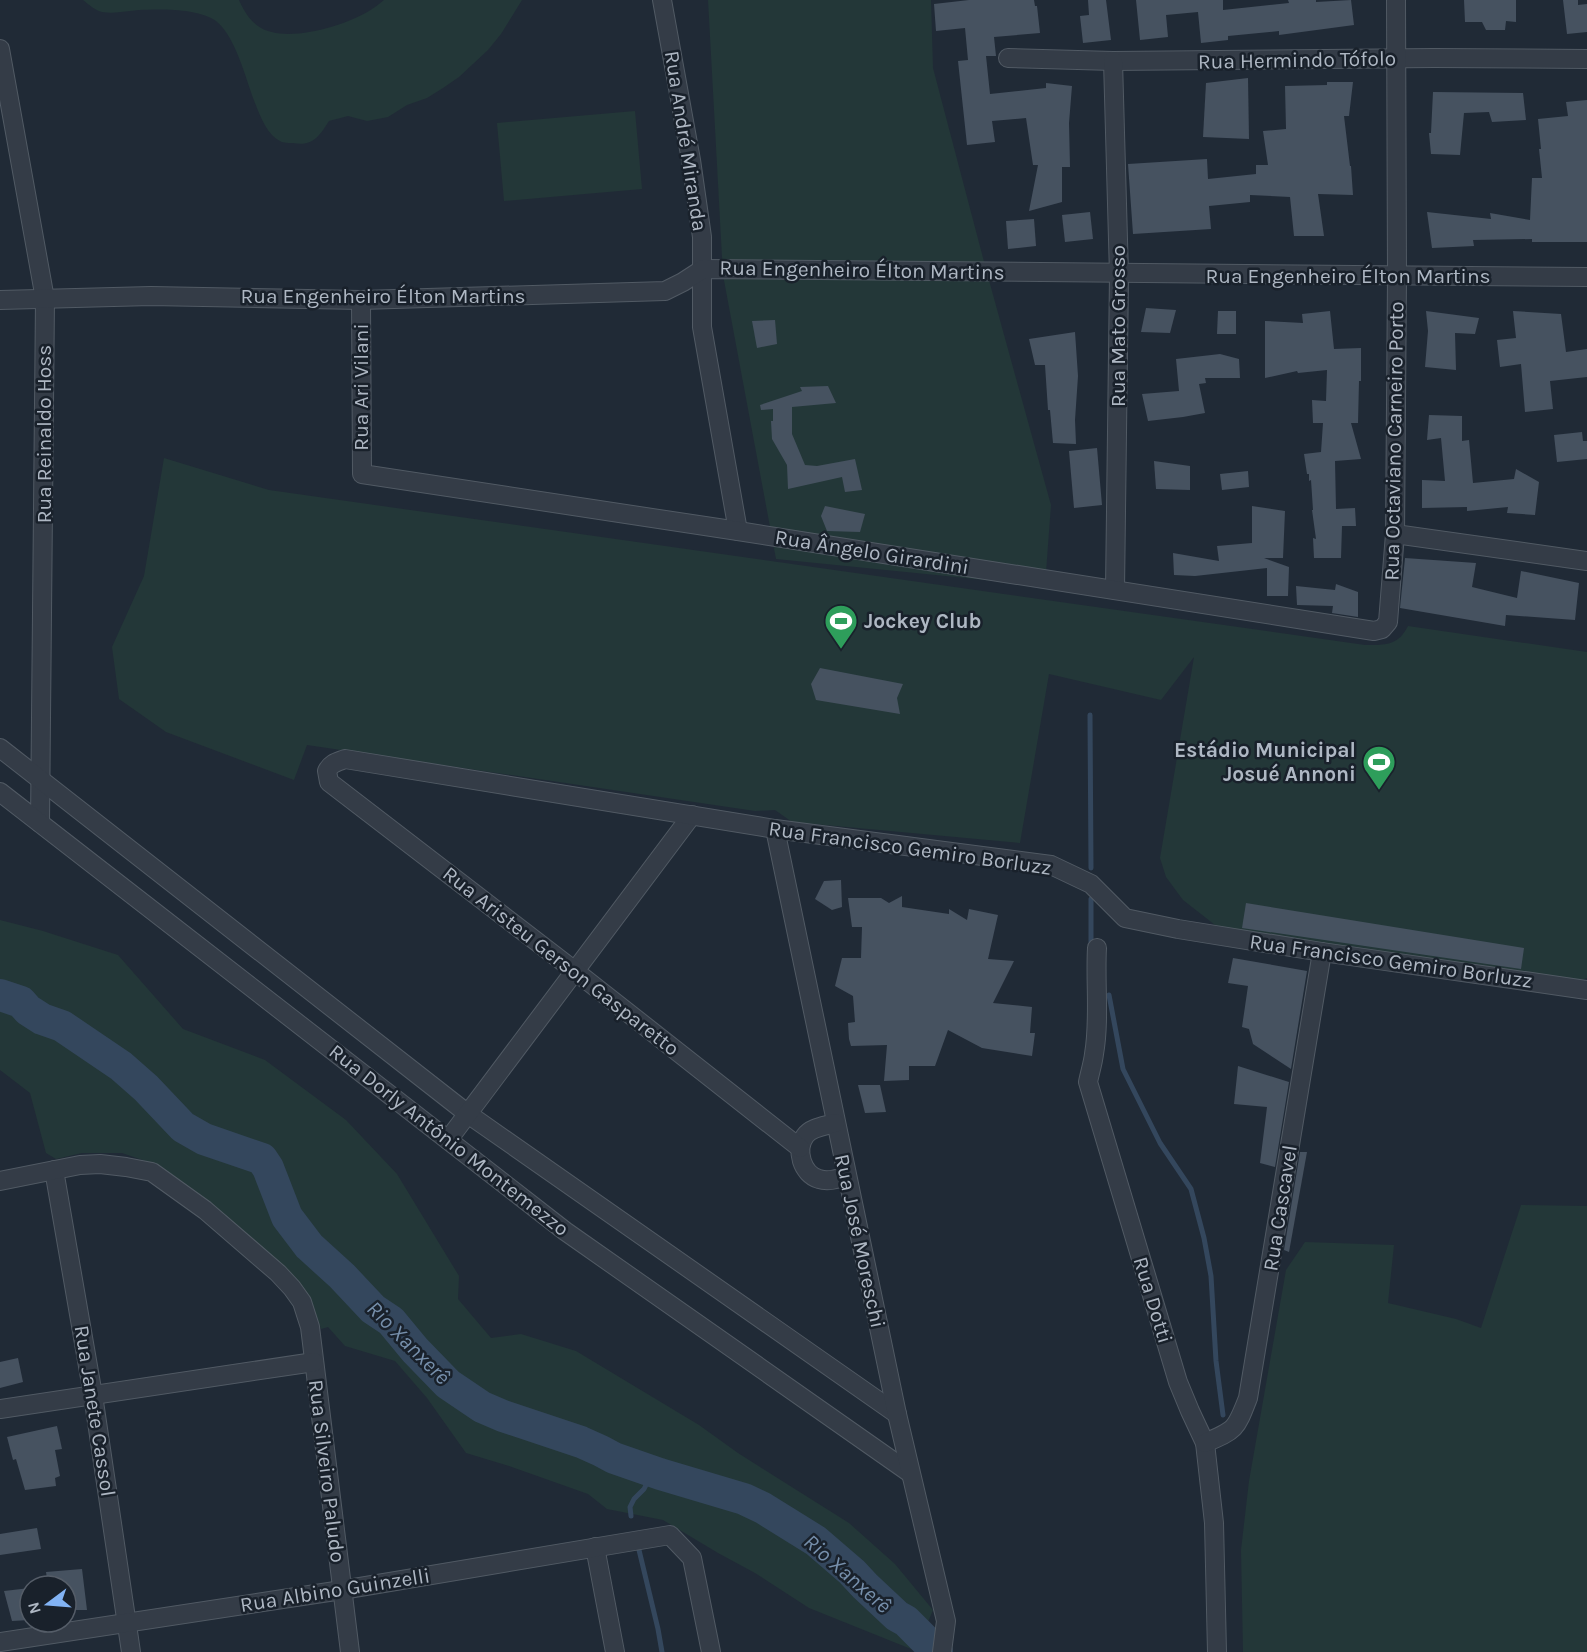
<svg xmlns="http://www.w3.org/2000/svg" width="1587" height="1652" font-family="Karla,sans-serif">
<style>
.green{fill:#233738}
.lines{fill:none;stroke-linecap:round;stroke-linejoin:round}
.stream{stroke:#34475d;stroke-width:5}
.river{stroke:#34475d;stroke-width:32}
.building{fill:#465260}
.minor-casing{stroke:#515a64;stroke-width:20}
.minor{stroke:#343c47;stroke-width:18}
.labels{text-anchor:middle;stroke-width:5;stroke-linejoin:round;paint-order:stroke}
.street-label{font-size:21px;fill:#aeb7c3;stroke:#19212b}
.poi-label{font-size:21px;font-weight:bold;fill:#aeb7c3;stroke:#19212b;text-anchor:start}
.water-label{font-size:22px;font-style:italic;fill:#768fab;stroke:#19212b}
</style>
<rect width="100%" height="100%" fill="#202a36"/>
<g class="green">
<path d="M83 0H239C243 9 249 20 258 26 284 45 344 26 369 11 374 8 379 4 384 0H522L501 34 488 50 459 77 443 88 427 98 407 105 388 117 367 121 348 116 329 121C320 135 313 147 293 143 290 143 283 143 280 141 251 127 247 46 216 21 198 8 160 9 139 10 127 11 115 14 102 12 96 11 88 4 83 0Z"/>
<polygon points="708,0 931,0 933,68 987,273 1051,505 1045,586 776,559 723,275"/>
<polygon points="635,111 642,189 504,201 497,123"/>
<path d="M164 458 269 490 1365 645C1385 645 1398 646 1408 626L1587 652V978L1574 983 1241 932 1215 925 1183 900 1166 877 1160 858 1194 657 1161 700 1049 674 1020 843 792 822 775 810 755 811 307 745 294 780 166 732 119 699 112 647 144 576Z"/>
<polygon points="0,920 43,931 118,955 183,1029 265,1060 346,1120 397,1174 459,1276 458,1299 491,1338 521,1334 576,1351 699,1425 738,1453 849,1523 895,1564 933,1610 916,1651 809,1608 755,1573 718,1553 663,1520 607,1509 588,1494 509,1466 466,1453 427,1398 395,1361 345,1346 328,1327 321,1329 309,1295 287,1272 160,1166 122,1153 82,1153 56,1159 46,1153 30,1093 0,1070"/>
<polygon points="1521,1205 1587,1206 1587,1652 1243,1652 1241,1550 1249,1481 1286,1270 1305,1242 1394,1245 1388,1303 1456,1319 1481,1328"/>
</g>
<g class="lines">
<g class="stream">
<polyline points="1090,715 1091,868"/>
<polyline points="1091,899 1091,947"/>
<polyline points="1109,995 1123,1069 1160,1143 1191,1189 1204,1238 1211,1276 1216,1361 1223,1415"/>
<polyline points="631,1516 630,1507 634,1499 644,1489 653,1471"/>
<polyline points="639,1550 658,1629 662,1652"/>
</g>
<polyline class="river" points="0,995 21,1002 28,1010 42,1019 62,1026 121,1066 146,1088 183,1127 204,1139 262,1159 268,1168 287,1217 309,1246 342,1276 373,1309 391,1321 415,1350 448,1384 482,1407 503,1416 581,1442 601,1451 614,1458 660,1474 744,1499 763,1508 816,1541 852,1572 865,1586 897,1616 906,1621 937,1652"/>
</g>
<g class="building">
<polygon points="969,0 1034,0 1035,6 1037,6 1040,33 994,37 996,56 986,56 990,94 1046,88 1046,83 1072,86 1069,123 1070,167 1062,167 1062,202 1029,211 1038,165 1033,165 1026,118 992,121 995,142 967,145 958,61 968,60 965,28 936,31 934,4"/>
<polygon points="1088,0 1106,0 1111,40 1083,43 1080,16 1089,15"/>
<polygon points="1136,0 1223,0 1223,10 1289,3 1288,0 1316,0 1316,2 1351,0 1354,25 1279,35 1279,31 1228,36 1228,40 1201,43 1198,12 1166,15 1168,37 1140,40"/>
<polygon points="1464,0 1516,0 1516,22 1506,21 1505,30 1486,30 1482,22 1465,22"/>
<polygon points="1563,0 1578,0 1578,5 1587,4 1587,32 1567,34"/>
<polygon points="1248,78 1249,139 1203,137 1206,83"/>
<polygon points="1327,82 1353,82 1349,116 1344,116 1350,166 1351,166 1353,195 1318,194 1324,236 1294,236 1290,197 1250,195 1250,202 1209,206 1211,229 1133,234 1128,164 1207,159 1208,179 1256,174 1256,165 1268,165 1263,131 1286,129 1285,86 1327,85"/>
<polygon points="1433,92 1523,93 1526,120 1492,122 1489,112 1464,113 1460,155 1431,154 1429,133 1431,133"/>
<polygon points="1587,100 1587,242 1532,242 1532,239 1473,240 1474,246 1432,248 1427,212 1491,219 1490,213 1530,220 1532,178 1542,178 1539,149 1541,149 1538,119 1568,116 1566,102"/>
<polygon points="1090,212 1093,239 1065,242 1062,215"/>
<polygon points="1034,219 1036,246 1008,249 1006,221"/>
<polygon points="1146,308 1176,310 1170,333 1141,332"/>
<polygon points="1218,311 1236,311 1236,334 1217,334"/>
<polygon points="1330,311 1334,349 1361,348 1361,381 1359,381 1358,423 1351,423 1361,459 1335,461 1336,509 1355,508 1356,526 1342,526 1341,558 1314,558 1313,538 1316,539 1312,510 1313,510 1311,480 1309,481 1309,474 1307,474 1304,454 1321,452 1323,423 1313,423 1312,400 1326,401 1327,370 1298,373 1297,371 1265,378 1265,321 1303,323 1302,314"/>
<polygon points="1426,311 1479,318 1475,334 1455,333 1456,370 1425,367 1428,331"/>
<polygon points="1513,311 1561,314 1566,352 1587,349 1587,377 1550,381 1553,409 1525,412 1521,364 1500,367 1497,340 1516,338"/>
<polygon points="775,320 777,344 757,348 752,321"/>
<polygon points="1075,332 1078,376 1075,420 1076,444 1053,443 1050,410 1048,410 1045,365 1035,365 1029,339"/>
<polygon points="1220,354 1239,359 1240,378 1205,378 1206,383 1199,384 1205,413 1183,417 1148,421 1142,394 1179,391 1176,359"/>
<polygon points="828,386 836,403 792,407 792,434 805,465 817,466 855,459 862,490 845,492 842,477 788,489 787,465 772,439 771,421 773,421 773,409 761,410 760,405 802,391 800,387"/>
<polygon points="1429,415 1462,416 1462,441 1469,440 1473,483 1514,479 1516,469 1539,482 1535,515 1507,513 1508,507 1467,511 1467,507 1422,508 1422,480 1445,481 1441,438 1427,440"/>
<polygon points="1582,432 1583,441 1587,441 1587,459 1557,462 1554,435"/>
<polygon points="1097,448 1102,505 1074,508 1069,451"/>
<polygon points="1154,461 1190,466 1190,490 1156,489"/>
<polygon points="1248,471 1249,487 1222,490 1220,474"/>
<polygon points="825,506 865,514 860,532 827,531 821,516"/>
<polygon points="1252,506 1285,511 1283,558 1264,558 1289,567 1288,596 1267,596 1267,568 1195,576 1174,575 1173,553 1219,561 1217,546 1252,543"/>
<polygon points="1405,558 1476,563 1472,587 1517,598 1521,571 1579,583 1575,620 1506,615 1505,626 1400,608"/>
<polygon points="1336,584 1358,592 1358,617 1332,613 1333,606 1297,605 1296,586 1335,590"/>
<polygon points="820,668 903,684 897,698 900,714 816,700 811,684"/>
<polygon points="841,880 842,907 832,910 815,899 824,881"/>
<polygon points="902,896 902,907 949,914 949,909 967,920 969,909 998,915 988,959 1014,961 993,1003 1032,1007 1030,1033 1035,1033 1032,1056 982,1048 948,1030 935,1066 909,1066 909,1080 884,1081 887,1045 851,1046 849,1039 848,1023 855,1022 853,996 835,986 842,958 861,958 862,927 852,927 848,898 881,898 889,903"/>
<polygon points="1246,903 1524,948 1521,969 1242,928"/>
<polygon points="1233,958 1307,971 1291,1069 1253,1044 1249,1029 1242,1027 1248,986 1228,983"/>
<polygon points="1238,1066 1289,1082 1275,1167 1260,1163 1267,1107 1234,1104"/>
<polygon points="858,1085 880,1085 886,1112 865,1113"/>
<polygon points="1300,1152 1307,1152 1289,1252 1284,1250"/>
<polygon points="18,1358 23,1382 0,1388 0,1362"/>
<polygon points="57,1426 62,1449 55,1450 60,1476 55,1478 56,1486 25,1490 16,1459 13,1460 7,1437"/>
<polygon points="37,1528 41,1549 0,1555 0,1534"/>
<polygon points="82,1569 87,1610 66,1610 66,1586 48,1586 46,1572"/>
<polygon points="30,1588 30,1620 12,1621 4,1591"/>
</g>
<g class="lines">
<g class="minor-casing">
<g id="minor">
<polyline points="662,0 691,160 702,237 702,327 738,531"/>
<polyline points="0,49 45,299 40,823"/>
<polyline points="1008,58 1113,61 1434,58 1587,59"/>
<polyline points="1113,61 1119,275 1115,590"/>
<path d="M0 300 151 296 361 300 665 291 683 282 703 269C997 272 1292 277 1587 277"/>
<polyline points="361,300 362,474 738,531 1374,631 1382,629 1388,622 1395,534 1397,277 1396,0"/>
<polyline points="1395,534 1587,561"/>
<polyline points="0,748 468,1114 897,1414"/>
<polyline points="0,792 565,1231 910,1473"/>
<polyline points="775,829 897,1414 946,1621 942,1652"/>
<path d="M1097 948C1095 983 1100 1019 1094 1054 1093 1063 1090 1072 1088 1082L1178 1382 1190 1411 1205 1443 1214 1523 1217 1652"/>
<path d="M835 1123C826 1126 811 1127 805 1136 795 1150 802 1174 819 1179 828 1182 837 1179 846 1176"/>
<polyline points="448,1140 692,815"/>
<path d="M800 1148 575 971 329 782 327 771C331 763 337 762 345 759L775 829 1051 865 1091 884 1125 918 1178 929 1322 952 1587 990"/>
<polyline points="54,1170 93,1395 131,1652"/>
<polyline points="0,1181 80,1165 100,1164 126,1167 152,1172 205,1210 278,1273 292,1288 302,1302 310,1327 350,1652"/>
<polyline points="0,1409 314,1362"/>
<path d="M1205 1443C1236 1430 1236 1429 1248 1398L1322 952"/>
<polyline points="595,1547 615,1652"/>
<polyline points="0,1642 342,1590 670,1535 692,1558 711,1652"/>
</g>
</g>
<use href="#minor" class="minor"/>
</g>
<defs>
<g id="stadium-pin" transform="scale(1.725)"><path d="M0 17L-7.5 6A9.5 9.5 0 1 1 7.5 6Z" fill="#2e9e5b" stroke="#19212b"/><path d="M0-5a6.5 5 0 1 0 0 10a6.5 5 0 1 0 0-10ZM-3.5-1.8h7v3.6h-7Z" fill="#fff"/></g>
</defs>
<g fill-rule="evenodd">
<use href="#stadium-pin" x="841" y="621"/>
<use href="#stadium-pin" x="1379" y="762"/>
</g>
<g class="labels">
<g class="street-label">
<text transform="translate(1297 60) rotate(-1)" y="7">Rua Hermindo Tófolo</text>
<text transform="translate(686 141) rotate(81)" y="7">Rua André Miranda</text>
<text transform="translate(862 270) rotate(1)" y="7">Rua Engenheiro Élton Martins</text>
<text x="1348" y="283">Rua Engenheiro Élton Martins</text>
<text x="383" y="303">Rua Engenheiro Élton Martins</text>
<text transform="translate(1118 326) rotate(-90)" y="7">Rua Mato Grosso</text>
<text transform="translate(361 387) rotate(-90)" y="7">Rua Ari Vilani</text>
<text transform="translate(44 434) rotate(-90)" y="7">Rua Reinaldo Hoss</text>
<text transform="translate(1394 441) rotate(-89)" y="7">Rua Octaviano Carneiro Porto</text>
<text transform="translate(872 552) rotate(9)" y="7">Rua Ângelo Girardini</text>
<text transform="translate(910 848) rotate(8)" y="7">Rua Francisco Gemiro Borluzz</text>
<text transform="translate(561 961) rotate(38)" y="7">Rua Aristeu Gerson Gasparetto</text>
<text transform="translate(1391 961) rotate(8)" y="7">Rua Francisco Gemiro Borluzz</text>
<text transform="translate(449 1140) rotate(38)" y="7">Rua Dorly Antônio Montemezzo</text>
<text transform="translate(1280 1208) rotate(-81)" y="7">Rua Cascavel</text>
<text transform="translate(860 1241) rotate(78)" y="7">Rua José Moreschi</text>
<text transform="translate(1153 1300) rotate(73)" y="7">Rua Dotti</text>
<text transform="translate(95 1411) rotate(81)" y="7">Rua Janete Cassol</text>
<text transform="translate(327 1471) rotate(83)" y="7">Rua Silveiro Paludo</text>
<text transform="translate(335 1590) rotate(-9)" y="7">Rua Albino Guinzelli</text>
</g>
<g class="poi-label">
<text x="864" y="628">Jockey Club</text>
<text x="1356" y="757" text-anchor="end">Estádio Municipal<tspan x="1356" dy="24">Josué Annoni</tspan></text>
</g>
<g class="water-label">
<text transform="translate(409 1342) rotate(45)" y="8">Rio Xanxerê</text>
<text transform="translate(848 1573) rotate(41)" y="8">Rio Xanxerê</text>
</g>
</g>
<g transform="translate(48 1604) rotate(254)"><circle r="28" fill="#19212b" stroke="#555d68" stroke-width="1.5"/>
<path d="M0-4.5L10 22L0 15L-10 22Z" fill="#82b3f4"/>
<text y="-9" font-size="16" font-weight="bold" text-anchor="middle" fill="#aeb7c3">N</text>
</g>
</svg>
